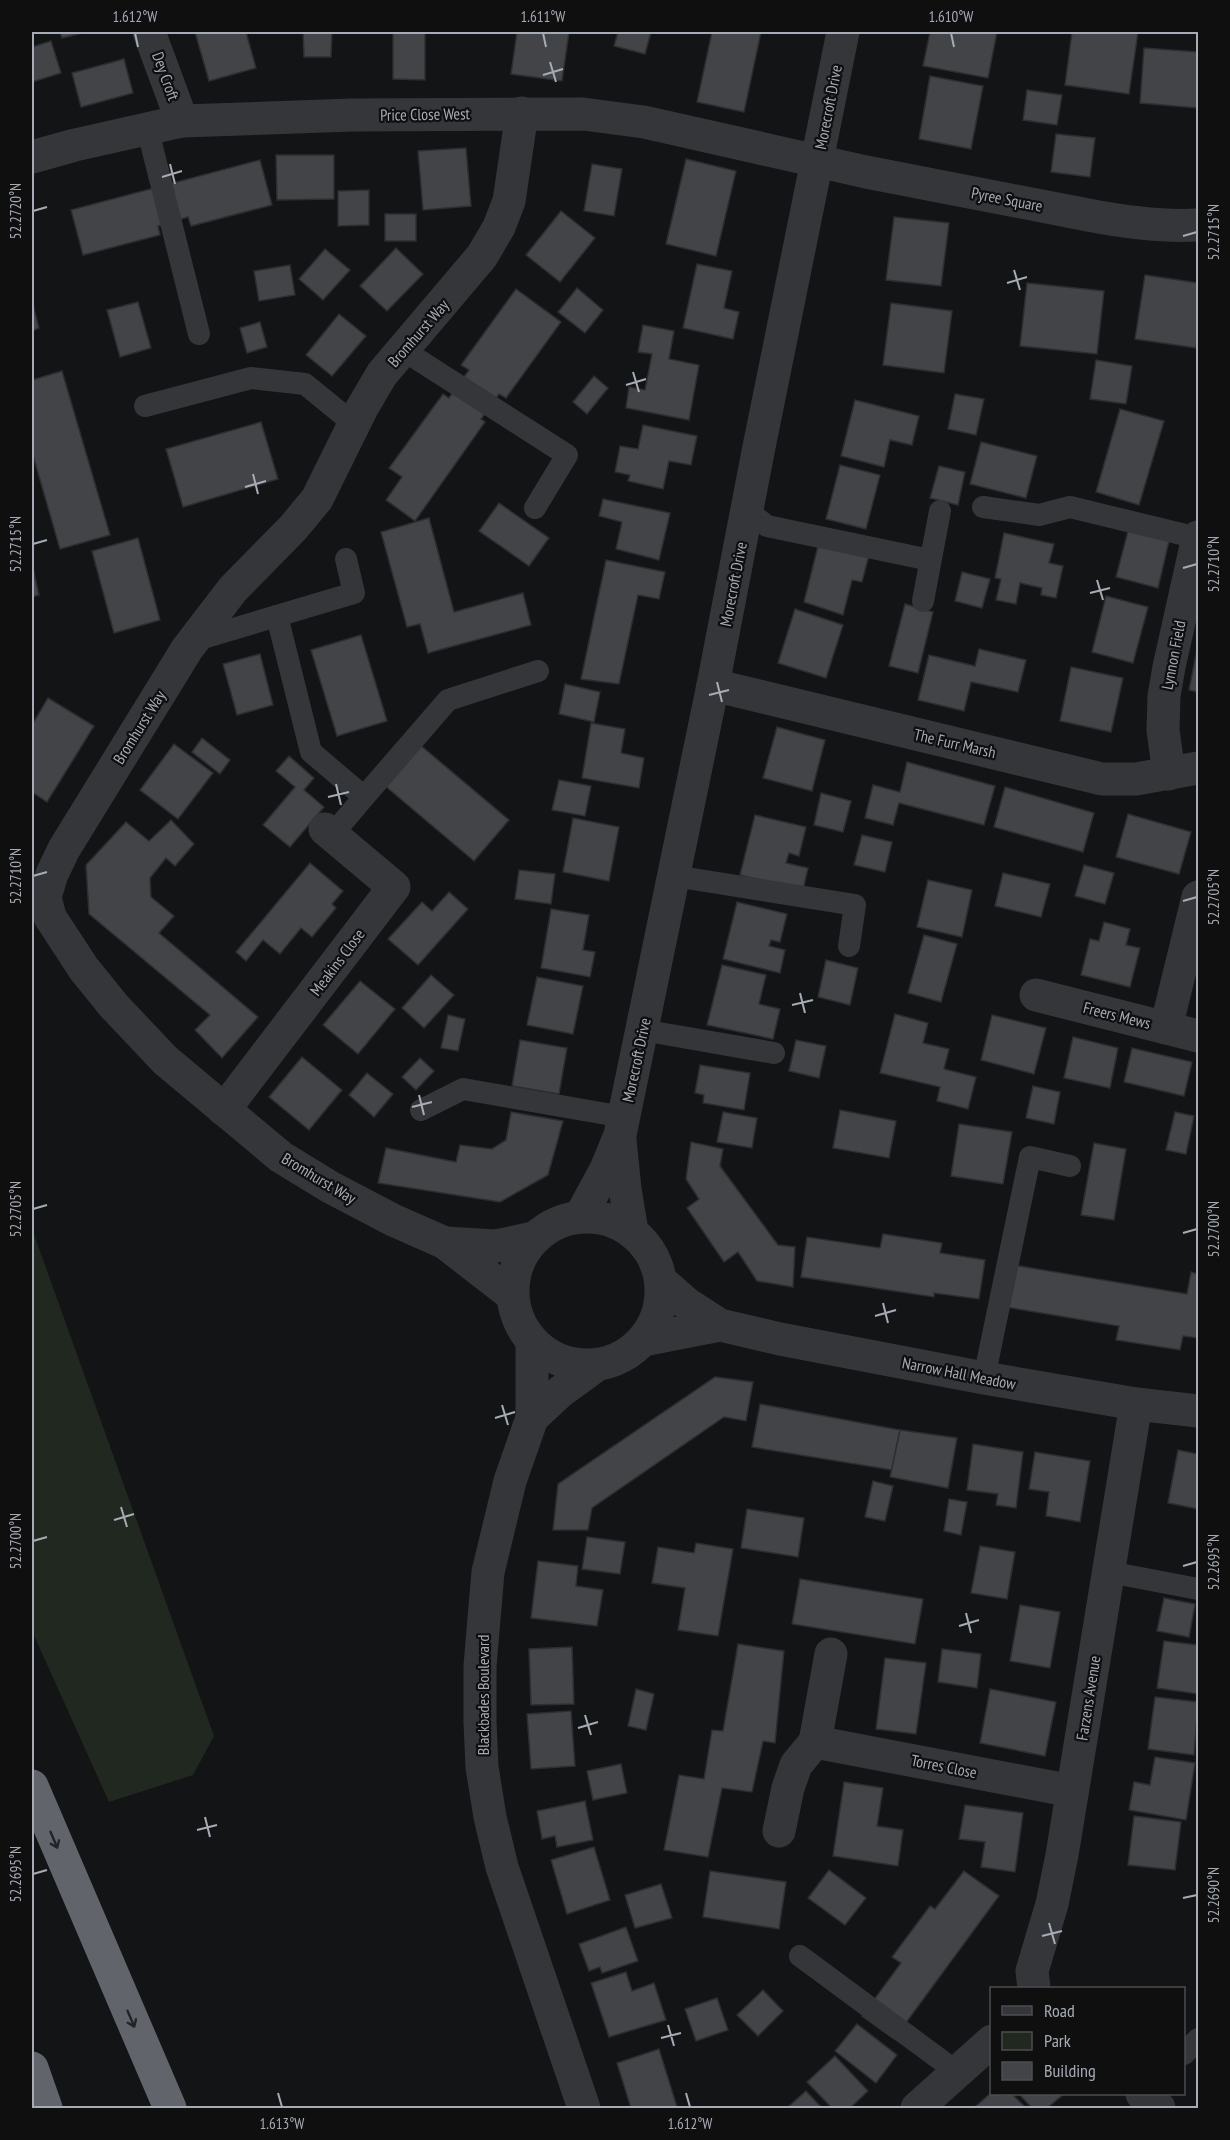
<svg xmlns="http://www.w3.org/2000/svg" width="1230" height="2140" font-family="'PT Sans Narrow',sans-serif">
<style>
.green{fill:#202820}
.building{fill:#424448;stroke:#2e2e31;stroke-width:1.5}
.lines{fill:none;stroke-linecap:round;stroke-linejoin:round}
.lane{stroke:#35363a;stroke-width:22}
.street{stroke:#35363a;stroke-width:33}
.highway{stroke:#61646b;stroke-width:33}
.oneway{stroke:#242427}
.ticks{fill:none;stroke:#a5acb5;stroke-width:2}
.labels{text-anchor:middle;stroke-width:4.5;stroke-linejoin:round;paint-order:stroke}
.street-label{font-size:16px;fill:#a5acb5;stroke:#0f0f10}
.neatline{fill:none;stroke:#a5acb5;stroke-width:2}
.ticks-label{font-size:15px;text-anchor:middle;fill:#a5acb5}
</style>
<rect width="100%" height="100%" fill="#131415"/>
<polygon class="green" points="32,1229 214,1736 193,1775 109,1802 32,1631"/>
<g class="building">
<polygon points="60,32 86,32 62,38"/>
<polygon points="195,32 246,32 256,68 209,81"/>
<polygon points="303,32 332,32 331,57 304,57"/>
<polygon points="393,32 425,32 425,80 393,79"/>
<polygon points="517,32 569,32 562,81 511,74"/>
<polygon points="618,32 651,32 645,54 614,46"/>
<polygon points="712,32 761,32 744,112 697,102"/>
<polygon points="930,32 997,32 988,78 923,66"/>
<polygon points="1072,32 1138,32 1129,94 1065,85"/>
<polygon points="51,41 61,73 32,82 32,47"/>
<polygon points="1144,48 1198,52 1198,108 1140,103"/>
<polygon points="124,59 133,93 81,107 72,73"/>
<polygon points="930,76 983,86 971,149 919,139"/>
<polygon points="1027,90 1062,95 1057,125 1023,120"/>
<polygon points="1056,134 1095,138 1090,177 1051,172"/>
<polygon points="466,148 471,206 423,210 418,151"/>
<polygon points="276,155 334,155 334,199 277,200"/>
<polygon points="686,159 736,171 716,256 666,244"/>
<polygon points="260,160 272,205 191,226 188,217 158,226 160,235 83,255 71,210"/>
<polygon points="592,164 622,169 614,216 584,211"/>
<polygon points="369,190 369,225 338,226 338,191"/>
<polygon points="561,211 595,238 560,282 526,255"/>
<rect x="385" y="214" width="31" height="27"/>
<polygon points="894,217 949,223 941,286 886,280"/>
<polygon points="396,248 423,274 387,311 360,286"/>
<polygon points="325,249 350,270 323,300 299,279"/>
<polygon points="697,264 732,271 724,308 739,312 733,339 683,328"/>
<polygon points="290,265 295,295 259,301 254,271"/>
<polygon points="1145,275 1198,283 1198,329 1196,348 1135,339"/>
<polygon points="1027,283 1104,291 1097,354 1020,346"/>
<polygon points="577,288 603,310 585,333 558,312"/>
<polygon points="516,289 561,322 506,398 499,394 481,419 485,422 415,521 386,500 402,477 389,468 443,394 449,398 469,370 461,365"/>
<polygon points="32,301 39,328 32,331"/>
<polygon points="138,302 151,348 120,357 107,310"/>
<polygon points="891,303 952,311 944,373 883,365"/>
<polygon points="339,314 366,336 332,376 306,355"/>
<polygon points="260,322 267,347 247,353 240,328"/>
<polygon points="643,325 674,331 669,359 699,365 689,420 626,408 629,387 645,390 652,354 638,352"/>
<polygon points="1096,360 1132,366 1126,404 1090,399"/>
<polygon points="62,371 110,535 60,549 32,452 32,380"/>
<polygon points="594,376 608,388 587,414 573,402"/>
<polygon points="955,394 984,399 976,435 948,429"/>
<polygon points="855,400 919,416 912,445 890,440 884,467 841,456"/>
<polygon points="1120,409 1164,421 1139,505 1096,492"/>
<polygon points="261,422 278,479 183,507 166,449"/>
<polygon points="643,425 697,436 691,465 669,461 663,489 628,481 630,475 615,472 620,446 638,449"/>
<polygon points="981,442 1037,456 1026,498 970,484"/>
<polygon points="840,465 880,475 866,529 826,519"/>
<polygon points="939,466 965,472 958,505 930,498"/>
<polygon points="603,499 670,513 659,560 616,549 622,522 599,516"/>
<polygon points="499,503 549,538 529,566 479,531"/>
<polygon points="429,518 454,612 523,593 531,625 428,653 420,624 407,627 381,532"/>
<polygon points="1128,531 1169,541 1158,588 1116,577"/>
<polygon points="1004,533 1054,544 1049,563 1063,566 1056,598 1041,595 1042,588 1020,583 1016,604 996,600 1001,579 995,578"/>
<polygon points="138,538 160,620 114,633 92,551"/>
<polygon points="819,542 869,555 862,582 852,580 843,615 804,602"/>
<polygon points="606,560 665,572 659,599 638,595 619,684 581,679"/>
<polygon points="32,564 39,595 32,597"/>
<polygon points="962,572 990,579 982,608 955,601"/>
<polygon points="1106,596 1148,607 1133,663 1092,652"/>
<polygon points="905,604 933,612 918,673 889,666"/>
<polygon points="795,609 843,625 826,678 778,663"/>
<polygon points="361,635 387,721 337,736 311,650"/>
<polygon points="1198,645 1198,692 1189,690"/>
<polygon points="979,649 1026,660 1018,692 971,682 964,711 918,700 929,655 975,666"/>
<polygon points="260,654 273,705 237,715 223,664"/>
<polygon points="1071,667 1123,678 1111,732 1060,721"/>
<polygon points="565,684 600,692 594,722 559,714"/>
<polygon points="48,698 94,726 47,802 32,792 32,725"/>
<polygon points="591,723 625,729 621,753 644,758 639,788 582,778"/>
<polygon points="777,727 825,740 812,791 763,778"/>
<polygon points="202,738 230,760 220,774 192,752"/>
<polygon points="174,744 213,773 178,819 140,790"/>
<polygon points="419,744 509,820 474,861 384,785"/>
<polygon points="289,756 314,778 304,790 324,807 290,847 263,825 295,787 276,771"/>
<polygon points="907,762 995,786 984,825 899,803 893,825 865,818 873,785 900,792"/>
<polygon points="559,780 591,786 585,816 552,810"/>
<polygon points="1005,787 1094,813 1083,852 994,827"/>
<polygon points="821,793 851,801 843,832 814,825"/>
<polygon points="1128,814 1191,832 1179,874 1116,857"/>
<polygon points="755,815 806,827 799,856 789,853 786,863 808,868 803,890 740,875"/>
<polygon points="573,818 619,827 609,881 563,872"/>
<polygon points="171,820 194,844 175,866 166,858 150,878 151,897 174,916 159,933 258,1017 222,1058 195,1030 210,1015 89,914 86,865 126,822 149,841"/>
<polygon points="862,835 892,842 885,872 854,865"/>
<polygon points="310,863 343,891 332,904 336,908 312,937 301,928 280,954 263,940 246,961 236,952"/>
<polygon points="1084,865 1114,873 1105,904 1075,896"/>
<polygon points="519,870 555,874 551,904 515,899"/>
<polygon points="1003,873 1050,884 1041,917 995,906"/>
<polygon points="928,880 972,890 962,937 917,927"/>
<polygon points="449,892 468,909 418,965 388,939 422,902 432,911"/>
<polygon points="737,902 787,914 780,942 771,940 769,946 785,950 780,973 723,959"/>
<polygon points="551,909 589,915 583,950 595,952 590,977 541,968"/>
<polygon points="1104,922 1130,929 1126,945 1140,948 1130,987 1081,975 1090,939 1099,941"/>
<polygon points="924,935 957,944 941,1002 908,993"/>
<polygon points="826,960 858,968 850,1005 818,997"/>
<polygon points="722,965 766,975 759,1004 780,1009 773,1039 707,1025"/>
<polygon points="431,975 454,995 424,1028 402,1008"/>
<polygon points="537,977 583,986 573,1034 527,1025"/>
<polygon points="360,981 395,1009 358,1054 323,1025"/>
<polygon points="895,1014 928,1023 923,1043 949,1049 944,1069 976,1077 968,1109 937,1101 940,1087 880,1073"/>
<polygon points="448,1015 465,1019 458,1051 441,1048"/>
<polygon points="992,1015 1046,1028 1034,1074 981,1060"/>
<polygon points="1073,1037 1118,1048 1110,1088 1064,1078"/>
<polygon points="520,1040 567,1048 559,1094 512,1086"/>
<polygon points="796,1040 826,1046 819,1078 789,1071"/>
<polygon points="1132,1048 1192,1062 1184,1096 1124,1082"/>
<polygon points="302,1057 342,1090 309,1130 269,1097"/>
<polygon points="420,1058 434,1071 416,1090 402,1077"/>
<polygon points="700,1065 750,1073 744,1110 703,1103 704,1095 695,1093"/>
<polygon points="367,1073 393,1094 374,1117 349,1095"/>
<polygon points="1033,1086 1060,1092 1054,1124 1026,1118"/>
<polygon points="840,1110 896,1121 889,1158 833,1148"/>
<polygon points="511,1112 563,1121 548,1175 500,1202 378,1183 386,1148 456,1162 460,1145 492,1149 506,1140"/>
<polygon points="723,1112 757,1118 752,1148 717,1142"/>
<polygon points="1175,1112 1194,1116 1186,1154 1166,1150"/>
<polygon points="959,1124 1012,1132 1003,1184 951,1176"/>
<polygon points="691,1142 723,1149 720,1166 778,1245 795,1247 793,1287 757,1281 738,1252 724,1262 687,1208 699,1199 686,1179"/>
<polygon points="1094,1143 1126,1149 1114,1220 1081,1215"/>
<polygon points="883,1234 942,1243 940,1253 985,1260 979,1299 934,1293 934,1297 801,1277 807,1237 880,1248"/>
<polygon points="1013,1265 1187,1294 1191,1272 1198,1274 1198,1338 1183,1336 1180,1350 1116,1340 1119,1326 1006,1307"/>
<polygon points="715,1377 753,1382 746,1421 724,1417 592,1508 588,1530 553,1530 558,1484"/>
<polygon points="760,1404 900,1430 892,1470 752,1447"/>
<polygon points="900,1430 957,1438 948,1488 890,1477"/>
<polygon points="973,1444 1023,1452 1016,1508 996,1505 998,1494 967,1490"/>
<polygon points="1178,1450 1198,1454 1198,1509 1168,1503"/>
<polygon points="1035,1452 1090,1461 1080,1522 1046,1516 1049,1492 1029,1489"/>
<polygon points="873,1481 893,1486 885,1521 865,1517"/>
<polygon points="949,1499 967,1502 961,1535 944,1531"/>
<polygon points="747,1509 804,1518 798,1557 741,1548"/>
<polygon points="587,1537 625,1542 620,1574 582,1569"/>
<polygon points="696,1543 733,1549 718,1636 678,1630 685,1588 652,1583 658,1547 694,1553"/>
<polygon points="980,1546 1015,1552 1007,1599 971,1593"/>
<polygon points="538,1561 578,1566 576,1586 603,1590 597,1626 531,1618"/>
<polygon points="800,1579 923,1599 915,1644 792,1624"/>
<polygon points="1164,1598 1195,1604 1189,1637 1157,1631"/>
<polygon points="1020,1605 1060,1612 1050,1668 1010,1661"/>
<polygon points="1164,1641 1198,1645 1198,1694 1157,1688"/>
<polygon points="738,1644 784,1651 775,1743 763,1741 752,1792 722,1788 708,1857 664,1850 679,1775 704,1779 712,1730 723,1731"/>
<polygon points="572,1647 574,1704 531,1705 529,1649"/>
<polygon points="942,1649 981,1654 977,1688 938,1682"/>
<polygon points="885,1658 926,1663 916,1734 876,1729"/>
<polygon points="636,1689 654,1694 646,1730 628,1726"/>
<polygon points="990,1689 1056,1702 1045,1756 980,1743"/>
<polygon points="1155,1697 1198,1702 1194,1755 1148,1749"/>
<polygon points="571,1711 575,1766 531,1769 527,1714"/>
<polygon points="1155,1757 1195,1763 1186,1820 1129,1810 1134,1782 1150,1785"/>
<polygon points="621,1764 627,1793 593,1800 587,1771"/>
<polygon points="844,1782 883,1788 877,1826 903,1830 898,1866 833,1856"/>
<polygon points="585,1801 593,1840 557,1847 555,1836 542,1839 537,1811"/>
<polygon points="965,1805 1023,1813 1015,1872 981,1867 985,1842 959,1839"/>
<polygon points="1134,1816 1181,1822 1175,1870 1128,1865"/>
<polygon points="594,1847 610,1900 567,1914 551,1860"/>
<polygon points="829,1870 866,1898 845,1925 808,1898"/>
<polygon points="710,1871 786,1882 779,1929 703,1917"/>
<polygon points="964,1871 999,1896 894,2039 862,2016 901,1963 892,1957 930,1906 935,1909"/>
<polygon points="661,1884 672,1918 635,1928 625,1895"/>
<polygon points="626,1927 638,1961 602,1973 600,1967 589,1971 579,1944"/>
<polygon points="626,1972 632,1991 654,1983 666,2020 609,2037 591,1983"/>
<polygon points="763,1990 783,2011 758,2036 737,2015"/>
<polygon points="717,1998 728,2030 696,2041 685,2009"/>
<polygon points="857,2024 897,2055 876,2083 835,2051"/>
<polygon points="659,2049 677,2107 631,2108 617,2063"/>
<polygon points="835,2056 868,2091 850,2108 832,2108 807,2082"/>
<polygon points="806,2091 822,2108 787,2108"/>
<polygon points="992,2092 1002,2095 1012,2094 1026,2108 978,2108 976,2106"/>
<polygon points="1019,2094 1064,2094 1047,2108 1032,2108"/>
</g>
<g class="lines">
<g class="lane">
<polyline points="147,127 199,334"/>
<polyline points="403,350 567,455 535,508"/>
<polyline points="145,406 251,378 305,384 354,424"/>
<polyline points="983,507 1039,515 1070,507 1198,538"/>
<polyline points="746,510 767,526 930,560"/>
<polyline points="923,601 940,511"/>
<polyline points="277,616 311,752 364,797 332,835"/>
<polyline points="193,641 354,593 346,559"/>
<polyline points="364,797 448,700 538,671"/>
<polyline points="674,876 855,905 849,946"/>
<polyline points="642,1030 774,1053"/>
<polyline points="421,1110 463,1089 624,1117"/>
<polyline points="984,1378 1030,1157 1070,1166"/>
<polyline points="1109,1572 1198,1589"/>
<polyline points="800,1956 957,2072"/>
<polyline points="1184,2054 1198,2039"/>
</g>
<g class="street">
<polyline points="149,32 182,121"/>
<path d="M32 157 75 145 182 121 352 115 583 114 644 122 866 172 1088 215C1124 222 1161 227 1198 225"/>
<polyline points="713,685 1102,779 1136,779 1198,768"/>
<polyline points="1169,774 1163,730 1164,696 1169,667 1198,537"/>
<polyline points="1036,995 1198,1036"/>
<polyline points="1166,1028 1198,897"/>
<polyline points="224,1110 394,887 325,829"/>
<polyline points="620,1140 625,1189 632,1232"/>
<circle cx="587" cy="1291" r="74"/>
<polyline points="580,1217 606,1169 620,1135 713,685 759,447 843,32"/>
<polyline points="445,1243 496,1246 534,1238"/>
<polyline points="661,1281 686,1303 720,1325 780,1339 984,1378 1136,1404 1198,1411"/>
<polyline points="512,1295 445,1243 393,1220 330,1187 281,1157 165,1060 114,1006 84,969 50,917 45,897 52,874 64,849 187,649 233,589 293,528 317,499 362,408 382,374 482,256 499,227 509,201 522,113"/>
<polyline points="643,1340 720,1325"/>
<polyline points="532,1342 532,1418 510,1481 488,1572 480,1666 480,1722 482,1767 490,1817 502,1867 584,2108"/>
<polyline points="532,1418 560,1392 597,1365"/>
<polyline points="815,1742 1072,1791"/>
<polyline points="779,1831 788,1788 796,1765 815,1742 831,1654"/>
<polyline points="1034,1988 1032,1971 1052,1904 1062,1855 1136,1404"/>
<polyline points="1142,2094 1159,2108"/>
<polyline points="917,2108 992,2041"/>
</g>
<g class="highway">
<polyline points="32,1786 170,2108"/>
<polyline points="32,2068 46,2108"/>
</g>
</g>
<defs><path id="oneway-shaft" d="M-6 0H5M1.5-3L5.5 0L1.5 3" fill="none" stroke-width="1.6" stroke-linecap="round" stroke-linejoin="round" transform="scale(1.5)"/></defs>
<g class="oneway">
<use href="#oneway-shaft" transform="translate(54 1840) rotate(67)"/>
<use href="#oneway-shaft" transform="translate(131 2019) rotate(67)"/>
</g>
<path class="ticks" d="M135 33 138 47M543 33 546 47M951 33 954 47M550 62 556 82M543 75 563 69M170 164 175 184M162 177 182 171M33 211 47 207M1183 236 1197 232M1014 270 1020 290M1007 283 1027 277M633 372 639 392M626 385 646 379M253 474 258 494M245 487 266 481M33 544 47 540M1183 568 1197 564M1097 580 1103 600M1090 593 1110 588M717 682 722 702M709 695 729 690M336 784 341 805M328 797 349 792M33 876 47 872M1183 901 1197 897M800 993 805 1013M792 1005 813 1000M419 1095 424 1115M412 1107 432 1102M33 1209 47 1205M1183 1233 1197 1229M883 1303 888 1323M875 1316 896 1310M502 1405 508 1425M495 1418 515 1412M121 1507 127 1527M114 1520 134 1514M33 1541 47 1537M1183 1566 1197 1562M966 1613 971 1633M959 1626 979 1620M585 1715 591 1735M578 1728 598 1722M205 1817 210 1837M197 1830 217 1825M33 1874 47 1870M1183 1898 1197 1895M1049 1923 1055 1944M1042 1936 1062 1931M668 2025 674 2046M661 2038 681 2033M278 2093 282 2107M686 2093 690 2107"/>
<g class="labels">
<g class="street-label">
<text transform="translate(166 76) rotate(70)" y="6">Dey Croft</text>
<text transform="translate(828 107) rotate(-79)" y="6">Morecroft Drive</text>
<text transform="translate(425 114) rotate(-1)" y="6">Price Close West</text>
<text transform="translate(1007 199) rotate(11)" y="6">Pyree Square</text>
<text transform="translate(418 333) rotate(-49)" y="6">Bromhurst Way</text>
<text transform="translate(733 584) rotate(-79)" y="6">Morecroft Drive</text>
<text transform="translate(1173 655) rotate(-79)" y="6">Lynnon Field</text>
<text transform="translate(139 727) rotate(-58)" y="6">Bromhurst Way</text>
<text transform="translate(955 743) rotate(13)" y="6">The Furr Marsh</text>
<text transform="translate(337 962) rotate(-53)" y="6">Meakins Close</text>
<text transform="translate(1117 1015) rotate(14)" y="6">Freers Mews</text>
<text transform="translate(636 1060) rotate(-78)" y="6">Morecroft Drive</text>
<text transform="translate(319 1178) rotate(31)" y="6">Bromhurst Way</text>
<text transform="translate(959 1373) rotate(11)" y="6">Narrow Hall Meadow</text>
<text transform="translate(483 1695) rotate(-90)" y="6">Blackbades Boulevard</text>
<text transform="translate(1088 1698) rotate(-81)" y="6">Farzens Avenue</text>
<text transform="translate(944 1766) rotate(11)" y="6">Torres Close</text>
</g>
</g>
<rect width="1230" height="2140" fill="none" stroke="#0f0f10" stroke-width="66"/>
<rect x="990" y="1987" width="195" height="108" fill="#0f0f10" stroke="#4b4e52" stroke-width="1.5"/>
<rect x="1002" y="2006" width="30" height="9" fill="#35363a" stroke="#4b4e52" stroke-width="1.5"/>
<text x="1044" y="2017" font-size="18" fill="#a5acb5">Road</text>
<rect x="1002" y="2032" width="30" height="18" fill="#202820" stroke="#4b4e52" stroke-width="1.5"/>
<text x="1044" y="2047" font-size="18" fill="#a5acb5">Park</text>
<rect x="1002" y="2062" width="30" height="18" fill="#424448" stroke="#4b4e52" stroke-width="1.5"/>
<text x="1044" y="2077" font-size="18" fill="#a5acb5">Building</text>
<rect x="33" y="33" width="1164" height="2074" class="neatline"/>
<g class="ticks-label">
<text x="135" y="22">1.612°W</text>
<text x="543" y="22">1.611°W</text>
<text x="951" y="22">1.610°W</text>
<text transform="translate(16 211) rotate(-90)" y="5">52.2720°N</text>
<text transform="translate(1214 232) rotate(-90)" y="5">52.2715°N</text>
<text transform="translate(16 544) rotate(-90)" y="5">52.2715°N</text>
<text transform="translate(1214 564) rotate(-90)" y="5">52.2710°N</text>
<text transform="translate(16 876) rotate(-90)" y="5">52.2710°N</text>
<text transform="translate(1214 897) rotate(-90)" y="5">52.2705°N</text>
<text transform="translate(16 1209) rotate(-90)" y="5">52.2705°N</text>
<text transform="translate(1214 1229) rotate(-90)" y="5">52.2700°N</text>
<text transform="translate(16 1541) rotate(-90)" y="5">52.2700°N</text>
<text transform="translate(1214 1562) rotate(-90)" y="5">52.2695°N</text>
<text transform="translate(16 1874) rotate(-90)" y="5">52.2695°N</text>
<text transform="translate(1214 1895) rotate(-90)" y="5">52.2690°N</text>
<text x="282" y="2129">1.613°W</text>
<text x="690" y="2129">1.612°W</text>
</g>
</svg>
